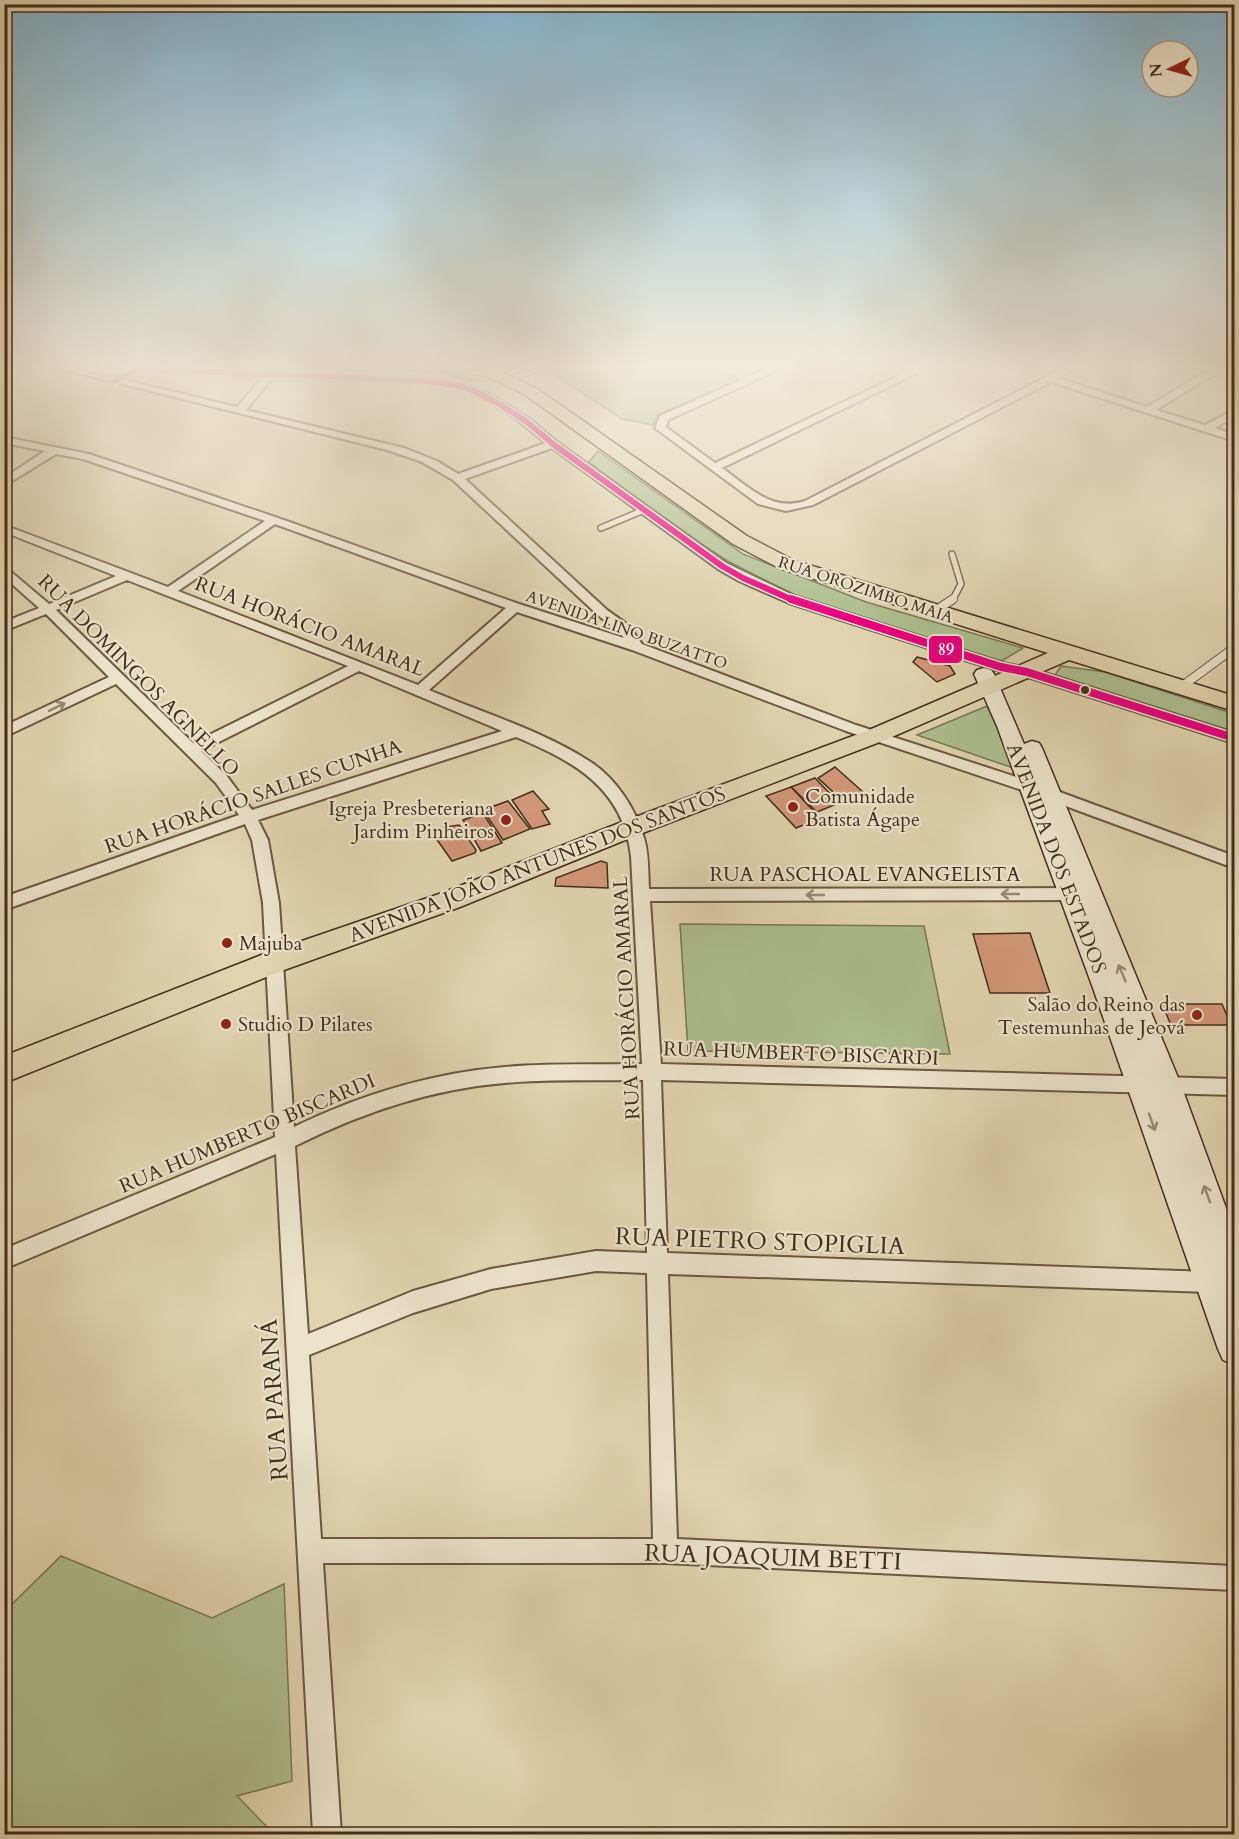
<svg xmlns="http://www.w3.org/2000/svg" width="1239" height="1839" font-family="Cardo,serif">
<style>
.green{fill:#adbe90;stroke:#787656;stroke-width:1.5}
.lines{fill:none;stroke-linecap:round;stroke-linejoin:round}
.stream{stroke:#738174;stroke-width:4}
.building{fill:#d19779;stroke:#422e1b;stroke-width:1.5}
.service-far1-casing{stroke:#6a5840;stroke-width:8}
.service-casing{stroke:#6a5840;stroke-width:10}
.minor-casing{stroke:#6a5840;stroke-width:4}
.secondary-casing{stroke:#422e1b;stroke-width:3}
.primary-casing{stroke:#422e1b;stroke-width:3}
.service-far1{stroke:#ece3cc;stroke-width:5}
.service{stroke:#ece3cc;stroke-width:8}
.minor{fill:#ece3cc;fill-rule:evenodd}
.secondary{fill:#ece3cc;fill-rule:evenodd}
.primary{fill:#e1d4b1;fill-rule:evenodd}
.bus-1-far1-casing{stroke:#ece3cc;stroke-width:9}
.bus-1-casing{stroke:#ece3cc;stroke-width:11}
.bus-1-far1{stroke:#e5007d;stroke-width:6}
.bus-1{stroke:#e5007d;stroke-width:8}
.oneway{stroke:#978874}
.bus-dot{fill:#422e1b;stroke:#ece3cc;stroke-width:2}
.poi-dot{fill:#8f2418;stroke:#ece3cc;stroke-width:2}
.labels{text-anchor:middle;stroke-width:4.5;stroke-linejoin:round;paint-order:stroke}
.far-street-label{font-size:16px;fill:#422e1b;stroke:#ece3cc}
.street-label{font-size:20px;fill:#422e1b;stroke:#ece3cc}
.poi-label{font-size:20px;fill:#422e1b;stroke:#ece3cc;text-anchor:start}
.near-street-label{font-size:24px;fill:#422e1b;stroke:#ece3cc}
.line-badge{stroke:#ece3cc;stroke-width:2}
.badge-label{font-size:16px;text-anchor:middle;font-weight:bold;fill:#fff}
</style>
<rect width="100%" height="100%" fill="#e1d4b1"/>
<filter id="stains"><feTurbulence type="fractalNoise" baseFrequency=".00333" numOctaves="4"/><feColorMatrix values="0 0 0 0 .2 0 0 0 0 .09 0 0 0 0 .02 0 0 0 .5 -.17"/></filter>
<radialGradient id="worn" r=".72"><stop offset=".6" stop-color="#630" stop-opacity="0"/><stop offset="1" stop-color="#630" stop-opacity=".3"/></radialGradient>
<g class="green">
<polygon points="590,364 700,364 736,381 657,415 653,425 622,419 555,375"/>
<polygon points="598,451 743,554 866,602 1023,648 1000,662 787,592 728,561 674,527 589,462"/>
<polygon points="1061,666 1105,672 1228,712 1234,714 1234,732 1055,675"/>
<polygon points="987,706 1016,769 917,735"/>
<polygon points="680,924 924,926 950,1054 688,1051"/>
<polygon points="61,1556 212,1618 284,1584 292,1781 237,1796 274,1834 5,1834 5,1611"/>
</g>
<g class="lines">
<polyline class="stream" points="240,364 437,372 474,380"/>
</g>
<g class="building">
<polygon points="917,657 950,666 955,674 937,682 913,662"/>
<polygon points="835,767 863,792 844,802 818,778"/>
<polygon points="815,778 839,803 817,812 791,787"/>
<polygon points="791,787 820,818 796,828 766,796"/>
<polygon points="533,791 549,809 542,811 550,824 532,829 512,800"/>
<polygon points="508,801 530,829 503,840 483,810"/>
<polygon points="483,813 502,843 481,851 463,820"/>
<polygon points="459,825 476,850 475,853 452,861 433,834 446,827"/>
<polygon points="601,861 607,863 608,888 555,886 556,878"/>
<polygon points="1030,933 1050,993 990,993 973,934"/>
<polygon points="1162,1004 1222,1004 1231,1025 1171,1025"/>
</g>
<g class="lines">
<g class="service-far1-casing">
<g id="service-far1">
<polyline points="601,528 644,510"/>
<polyline points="952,554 961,584 952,601"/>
</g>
</g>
<g class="service-casing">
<g id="service">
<polyline points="935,611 953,599"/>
<polyline points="1181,687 1234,648"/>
</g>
</g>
<g class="minor-casing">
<g id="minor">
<path d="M42 364C67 364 88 375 112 377 118 377 138 368 148 366L427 378 455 382 476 388 505 403 531 420 557 442 726 563 797 597 1003 663 1032 669 1234 733V743L1025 676 996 670 789 603 739 581 718 569 552 448 465 479 607 610 628 625 642 644 856 725 1035 783 1234 856V868L1025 791 846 731 632 650 517 612 429 690C479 711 545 732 589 761 615 777 636 809 644 838 649 854 648 872 649 889L1081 888 1087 890 1089 894 1087 898 1081 900 650 901 661 1064 1234 1079V1095L661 1080 667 1253 1210 1272 1234 1270V1290L1210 1292 668 1274 677 1539 1234 1566V1590L665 1563H323L341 1834H313L276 1154 4 1269V1249L275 1137 263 903 252 840 245 824 4 910V897L239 815 216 783 116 684 4 737V726L109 677 46 614 4 631V622L39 608 4 577V566L49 604 116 576 4 532V525L168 587 265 521 83 459 56 454 4 486V478L45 451 4 443V437L89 454 278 518 519 604 624 638 618 631 599 616 453 480 422 462 387 450ZM148 372 263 377 237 407 125 380ZM273 377C312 379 350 381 388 382 414 383 445 382 470 392 498 404 523 424 546 443L458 474 437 461 404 448 246 410ZM275 524 506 608 418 685 178 591ZM127 580 348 666 193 743 56 610ZM359 671 502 731 252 810 226 775 201 751ZM516 737C573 761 623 787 631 856L642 1064C597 1065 550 1063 505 1067 431 1073 360 1095 294 1127L279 903 268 840 258 820ZM643 1080 647 1253 596 1251 491 1269 413 1291 308 1334 295 1146C361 1113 431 1089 505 1083 551 1079 597 1081 643 1080ZM596 1271 647 1273 653 1539H321L309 1355 413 1313 491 1289Z"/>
<polygon points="542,364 557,364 512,381 504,379"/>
<path d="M709 364H722L749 376 778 364H791L668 420 666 427 715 463 923 364H936L722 468C748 486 771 512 805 501L1071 364H1084L1058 378 1147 407 1219 364H1231L1156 410 1205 425 1234 410V417L1215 428 1234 435V441L1051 382 813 505 786 511 758 504 655 428 660 416 741 380Z"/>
</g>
</g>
<g class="secondary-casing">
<polygon id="secondary" points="984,668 991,670 994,674 1024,744 1032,741 1039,743 1042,748 1181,1085 1234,1230 1234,1284 1225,1280 1234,1307 1234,1365 1223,1360 1218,1349 1093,988 997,726 974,674 977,670"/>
</g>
<g class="primary-casing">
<polygon id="primary" points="427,364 468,364 490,367 536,388 747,536 793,560 1234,696 1234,711 1069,660 885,740 640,834 460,907 284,970 4,1083 4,1056 264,954 442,893 622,822 869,730 1048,653 779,568 733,544 524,394 486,376 435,369"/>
</g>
<use href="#service-far1" class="service-far1"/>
<use href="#service" class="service"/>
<use href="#minor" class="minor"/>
<use href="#secondary" class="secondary"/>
<use href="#primary" class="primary"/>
<g class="bus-1-far1-casing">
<polyline id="bus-1-far1" points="115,381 136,371 148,369 427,381 455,385 473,390 501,405 527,422 553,444 722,566 743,578 795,601"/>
</g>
<g class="bus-1-casing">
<polyline id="bus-1" points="791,599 1001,667 1027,672 1234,738"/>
</g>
<use href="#bus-1-far1" class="bus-1-far1"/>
<use href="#bus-1" class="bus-1"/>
</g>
<defs><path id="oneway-shaft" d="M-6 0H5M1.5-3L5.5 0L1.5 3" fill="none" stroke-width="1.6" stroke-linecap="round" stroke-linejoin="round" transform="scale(1.5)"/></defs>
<g class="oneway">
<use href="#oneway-shaft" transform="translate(57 707) rotate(-26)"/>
<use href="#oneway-shaft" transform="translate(1010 894) rotate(180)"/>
<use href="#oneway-shaft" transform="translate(815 895) rotate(180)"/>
<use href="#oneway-shaft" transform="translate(1122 973) rotate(-113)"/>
<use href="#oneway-shaft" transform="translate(1152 1122) rotate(70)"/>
<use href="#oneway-shaft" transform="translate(1207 1194) rotate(-110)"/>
</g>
<linearGradient id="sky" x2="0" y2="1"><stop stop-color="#86b6d1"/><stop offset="0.59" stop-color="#f2ecdc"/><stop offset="1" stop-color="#f2ecdc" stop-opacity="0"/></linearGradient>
<rect width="1239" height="622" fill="url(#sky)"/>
<circle class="bus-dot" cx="1085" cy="690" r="5"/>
<g class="poi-dot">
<circle cx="793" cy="807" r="6"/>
<circle cx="506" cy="820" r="6"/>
<circle cx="227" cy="943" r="6"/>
<circle cx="1197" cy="1015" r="6"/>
<circle cx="226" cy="1024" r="6"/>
</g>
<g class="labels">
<g class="far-street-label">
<text transform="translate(866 589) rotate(18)" y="6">RUA OROZIMBO MAIA</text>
<text transform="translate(627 629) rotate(19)" y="6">AVENIDA LINO BUZATTO</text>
</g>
<g class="street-label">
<text transform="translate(310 626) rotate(21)" y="7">RUA HORÁCIO AMARAL</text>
<text transform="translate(139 675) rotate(45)" y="7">RUA DOMINGOS AGNELLO</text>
<text transform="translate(253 796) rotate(-19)" y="7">RUA HORÁCIO SALLES CUNHA</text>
<text transform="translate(1057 858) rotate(69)" y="7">AVENIDA DOS ESTADOS</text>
<text transform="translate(537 864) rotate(-21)" y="7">AVENIDA JOÃO ANTUNES DOS SANTOS</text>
<text x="865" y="881">RUA PASCHOAL EVANGELISTA</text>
<text transform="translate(626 998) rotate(-93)" y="7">RUA HORÁCIO AMARAL</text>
<text transform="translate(801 1053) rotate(2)" y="7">RUA HUMBERTO BISCARDI</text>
<text transform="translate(247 1133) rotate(-23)" y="7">RUA HUMBERTO BISCARDI</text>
</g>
<g class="poi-label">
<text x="805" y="803">Comunidade<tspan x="805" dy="23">Batista Ágape</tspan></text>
<text x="494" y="815" text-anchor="end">Igreja Presbeteriana<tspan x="494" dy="23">Jardim Pinheiros</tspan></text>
<text x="239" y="950">Majuba</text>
<text x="1185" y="1011" text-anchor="end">Salão do Reino das<tspan x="1185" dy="23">Testemunhas de Jeová</tspan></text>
<text x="238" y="1031">Studio D Pilates</text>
</g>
<g class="near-street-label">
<text transform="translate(760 1241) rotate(2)" y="8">RUA PIETRO STOPIGLIA</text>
<text transform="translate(274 1400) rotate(-94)" y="8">RUA PARANÁ</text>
<text transform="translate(773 1557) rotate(2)" y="8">RUA JOAQUIM BETTI</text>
</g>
</g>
<rect class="line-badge" x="928" y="635" width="35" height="29" rx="6" fill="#e5007d"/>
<g class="badge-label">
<text x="946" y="655">89</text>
</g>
<rect width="1239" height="1839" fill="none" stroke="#e1d4b1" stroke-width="24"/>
<rect x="6" y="6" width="1227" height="1827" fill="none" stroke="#422e1b" stroke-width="3"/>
<rect x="12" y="12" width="1215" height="1815" fill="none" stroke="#422e1b" stroke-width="1.5"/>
<g transform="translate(1170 69) rotate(265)"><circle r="28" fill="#ece3cc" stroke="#a89b85" stroke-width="1.5"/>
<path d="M0-4.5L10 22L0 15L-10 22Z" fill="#8f2418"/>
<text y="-9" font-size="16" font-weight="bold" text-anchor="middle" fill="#422e1b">N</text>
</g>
<rect width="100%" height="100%" filter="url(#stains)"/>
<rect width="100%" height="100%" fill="url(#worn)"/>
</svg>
